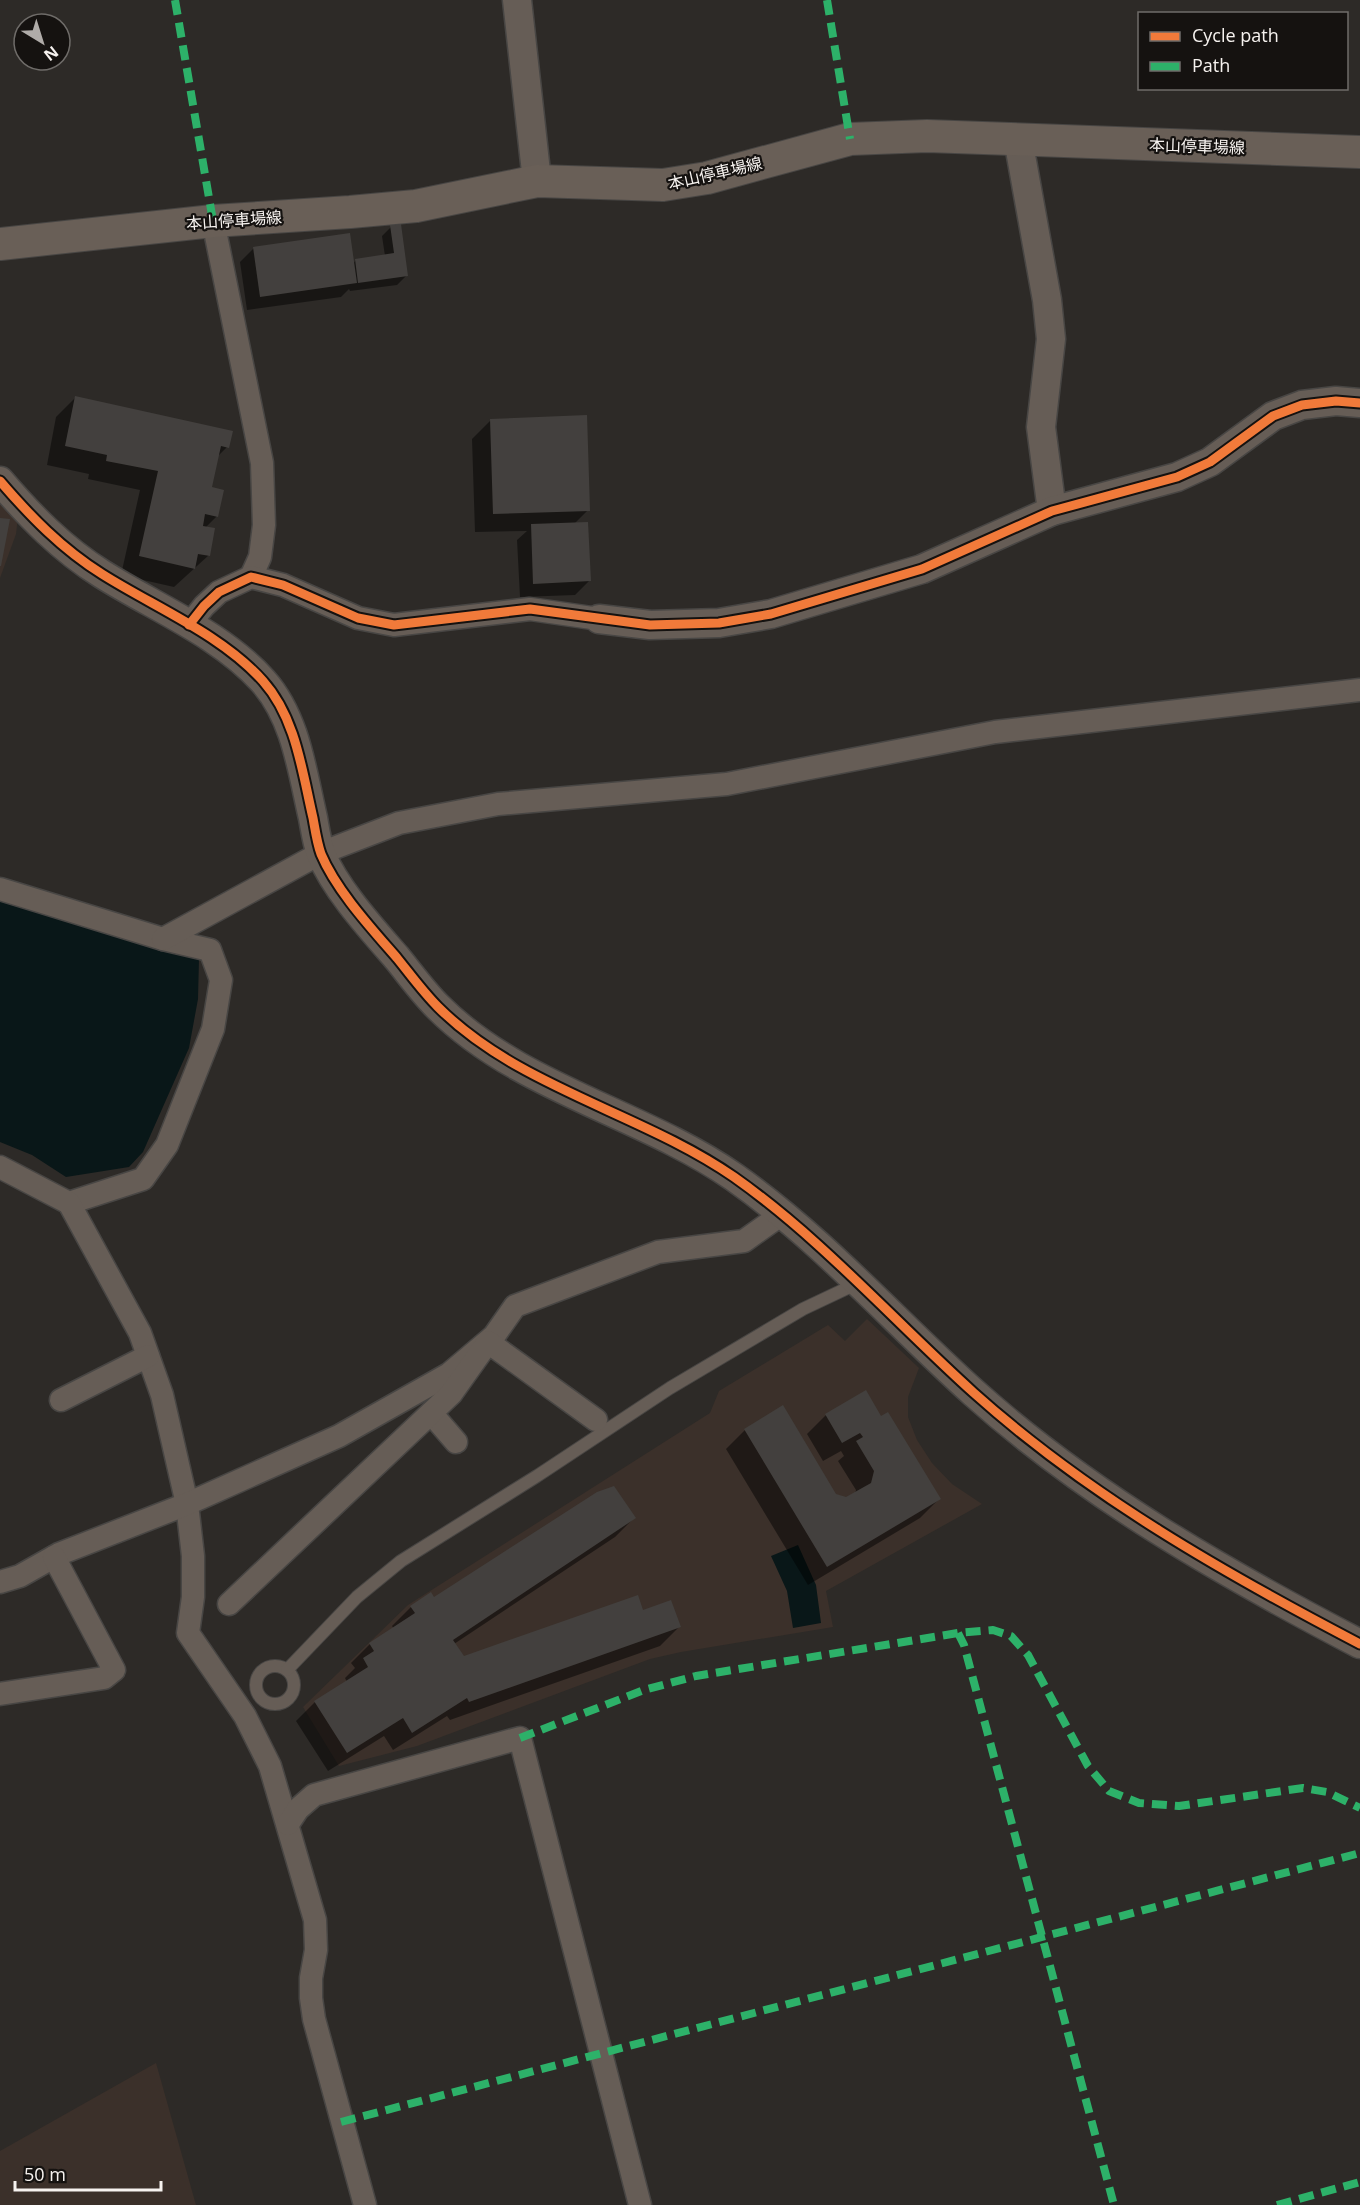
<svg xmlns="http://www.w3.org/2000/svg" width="1360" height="2205" font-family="'Open Sans','Noto Sans JP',sans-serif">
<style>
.built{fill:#3b302a}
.water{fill:#091718}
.shadow{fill:#0007}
.building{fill:#43403e}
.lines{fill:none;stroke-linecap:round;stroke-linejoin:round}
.service-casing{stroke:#484644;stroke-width:14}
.minor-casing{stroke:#484644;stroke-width:25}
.tertiary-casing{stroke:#484644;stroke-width:31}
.secondary-casing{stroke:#484644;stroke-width:34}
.service{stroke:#665d56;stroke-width:12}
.minor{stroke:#665d56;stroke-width:22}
.tertiary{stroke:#665d56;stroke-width:28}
.secondary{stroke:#695f57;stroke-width:32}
.quiet{stroke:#2db169;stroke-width:8;stroke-dasharray:15 8;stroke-linecap:butt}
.cycleway-casing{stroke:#151210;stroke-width:13}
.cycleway{stroke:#f17a3a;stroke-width:9}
.labels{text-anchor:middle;stroke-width:4.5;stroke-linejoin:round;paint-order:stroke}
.street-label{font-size:16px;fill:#f6f2ef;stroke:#151210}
</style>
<rect width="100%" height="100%" fill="#2d2a27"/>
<g class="built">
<polygon points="0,503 18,517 16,534 0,578"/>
<polygon points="867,1319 919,1368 908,1397 908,1417 917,1440 932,1463 952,1484 982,1504 826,1591 833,1627 681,1652 650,1659 417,1746 339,1766 303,1707 408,1605 710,1413 719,1391 828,1325 845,1341"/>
<polygon points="156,2063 196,2205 0,2205 0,2151"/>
</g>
<g class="water">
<polygon points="0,894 199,958 198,999 189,1048 143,1152 129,1167 66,1177 32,1155 0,1142"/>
<polygon points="798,1545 816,1585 821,1623 793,1628 787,1591 771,1556"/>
</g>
<g class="shadow">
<polygon points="391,227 406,276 397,285 350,291 349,289 341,297 247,310 240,262 254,248 353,264 356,260 385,256 382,236"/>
<polygon points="75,398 227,447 217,457 210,488 217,516 205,528 209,555 174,587 121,575 140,490 88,479 89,474 47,465 56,417"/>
<polygon points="491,420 588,510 574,524 589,581 575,595 520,597 517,540 527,531 475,532 472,439"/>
<polygon points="865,1392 881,1418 939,1499 920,1518 808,1585 726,1449 745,1430 835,1495 846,1499 855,1494 856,1490 838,1461 844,1456 841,1451 823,1461 807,1434 826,1415"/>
<polygon points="634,1518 615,1537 454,1644 463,1658 642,1612 679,1627 660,1646 450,1720 447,1716 393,1750 384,1736 328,1771 296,1721 315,1702 347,1682 345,1678 355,1668 351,1663 370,1644 394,1629 392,1626 411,1607"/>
</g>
<g class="building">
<polygon points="401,224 408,276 358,283 355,259 394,253 390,225"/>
<polygon points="350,233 357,283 260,297 253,247"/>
<polygon points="75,396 233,431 229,448 221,446 212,487 224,490 218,517 205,514 203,526 215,528 210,556 198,554 195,569 139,556 158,471 106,461 107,455 65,446"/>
<polygon points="587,415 590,511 493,514 490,419"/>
<polygon points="0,518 10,519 1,566 0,566"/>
<polygon points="588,522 591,581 533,584 531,524"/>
<polygon points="866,1390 881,1416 888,1412 941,1499 827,1567 744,1429 783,1405 836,1494 846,1497 871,1483 874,1471 856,1441 863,1437 860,1433 842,1443 825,1414"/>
<polygon points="614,1486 636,1518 453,1640 464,1656 638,1595 643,1610 671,1600 681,1627 469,1702 467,1698 412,1733 403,1718 347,1753 314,1701 368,1667 363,1658 374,1651 369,1643 415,1613 410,1606 431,1592 434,1597 597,1492"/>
</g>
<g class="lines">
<g class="service-casing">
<g id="service">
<circle cx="275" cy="1685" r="19"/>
<polyline points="287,1670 357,1597 401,1561 537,1476 670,1388 803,1309 858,1283"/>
</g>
</g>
<g class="minor-casing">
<g id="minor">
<polyline points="213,221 262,463 264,525 260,557 251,577"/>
<polyline points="189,625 204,606 219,592 251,577 283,585 358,618 394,625 530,609 599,619"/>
<polyline points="0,889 163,939 210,950 221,980 213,1029 167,1145 143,1179 69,1203"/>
<polyline points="163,939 321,853 399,823 498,804 727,784 995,732 1360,690"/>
<polyline points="0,1167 69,1203 140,1333 162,1395 187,1504 193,1556 193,1597 188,1633 245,1716 270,1766 315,1920 316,1950 311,1978 311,1998 314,2019 365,2205"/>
<polyline points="61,1400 148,1356"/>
<polyline points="431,1413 456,1442"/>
<polyline points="0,1582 20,1576 59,1554 187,1504 339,1436 449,1374 494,1336 515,1306 658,1252 744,1241 782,1214"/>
<polyline points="229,1604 451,1394 488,1342 596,1420"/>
<polyline points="0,1694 104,1678 114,1670 54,1557"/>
<polyline points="288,1824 298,1809 314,1795 520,1738 640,2205"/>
</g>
</g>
<g class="tertiary-casing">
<g id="tertiary">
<polyline points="517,0 537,181"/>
<polyline points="1018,139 1047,300 1051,339 1041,427 1052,511"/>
<path d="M0 481C30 516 62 549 102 574 154 607 221 634 263 681 296 718 302 771 313 818 315 829 317 843 321 854 336 890 371 928 397 958 410 974 423 992 438 1007 519 1088 642 1113 734 1177 822 1239 894 1321 974 1393 1089 1496 1224 1573 1360 1644"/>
<polyline points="599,619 650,625 719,623 771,614 922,569 1052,511 1177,477 1210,462 1273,416 1302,405 1336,401 1360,403"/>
</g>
</g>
<g class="secondary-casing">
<polyline id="secondary" points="0,244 213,221 350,212 416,206 537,181 663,185 707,178 850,139 927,136 1360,152"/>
</g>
<use href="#service" class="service"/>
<use href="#minor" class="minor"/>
<use href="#tertiary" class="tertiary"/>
<use href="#secondary" class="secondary"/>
<g class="quiet">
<polyline points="175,0 213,221"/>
<polyline points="827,0 850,139"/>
<polyline points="958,1633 964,1645 1114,2205"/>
<polyline points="520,1738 644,1690 696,1676 958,1633 993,1630 1011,1636 1028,1655 1088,1766 1109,1791 1139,1803 1179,1806 1303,1788 1327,1792 1360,1808"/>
<polyline points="341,2122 1360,1853"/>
<polyline points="1277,2205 1360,2182"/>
</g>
<g class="cycleway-casing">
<g id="cycleway">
<path d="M0 481C30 516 62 549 102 574 154 607 221 634 263 681 296 718 302 771 313 818 315 829 317 843 321 854 336 890 371 928 397 958 410 974 423 992 438 1007 519 1088 642 1113 734 1177 822 1239 894 1321 974 1393 1089 1496 1224 1573 1360 1644"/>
<polyline points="189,625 204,606 219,592 251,577 283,585 358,618 394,625 530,609 650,625 719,623 771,614 922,569 1052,511 1177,477 1210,462 1273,416 1302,405 1336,401 1360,403"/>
</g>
</g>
<use href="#cycleway" class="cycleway"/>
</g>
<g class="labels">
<g class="street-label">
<text transform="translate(1197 146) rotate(2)" y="6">本山停車場線</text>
<text transform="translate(715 173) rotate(-13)" y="6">本山停車場線</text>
<text transform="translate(234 220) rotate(-4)" y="6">本山停車場線</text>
</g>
</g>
<rect x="1138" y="12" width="210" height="78" fill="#151210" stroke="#6f6c69" stroke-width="1.5"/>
<rect x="1150" y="32" width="30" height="9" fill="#f17a3a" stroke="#6f6c69" stroke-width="1.5"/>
<text x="1192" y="42" font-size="18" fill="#f6f2ef">Cycle path</text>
<rect x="1150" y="62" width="30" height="9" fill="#2db169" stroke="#6f6c69" stroke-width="1.5"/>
<text x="1192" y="72" font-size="18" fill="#f6f2ef">Path</text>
<g transform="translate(42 42) rotate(142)"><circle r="28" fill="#151210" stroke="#6f6c69" stroke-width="1.5"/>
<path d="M0-4.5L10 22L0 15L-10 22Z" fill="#b0aca9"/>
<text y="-9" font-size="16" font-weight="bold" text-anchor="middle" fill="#f6f2ef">N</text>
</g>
<path d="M15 2181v9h146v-9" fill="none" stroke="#f6f2ef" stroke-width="3"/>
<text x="24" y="2181" font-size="18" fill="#f6f2ef" stroke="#151210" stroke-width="4.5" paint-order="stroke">50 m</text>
</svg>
